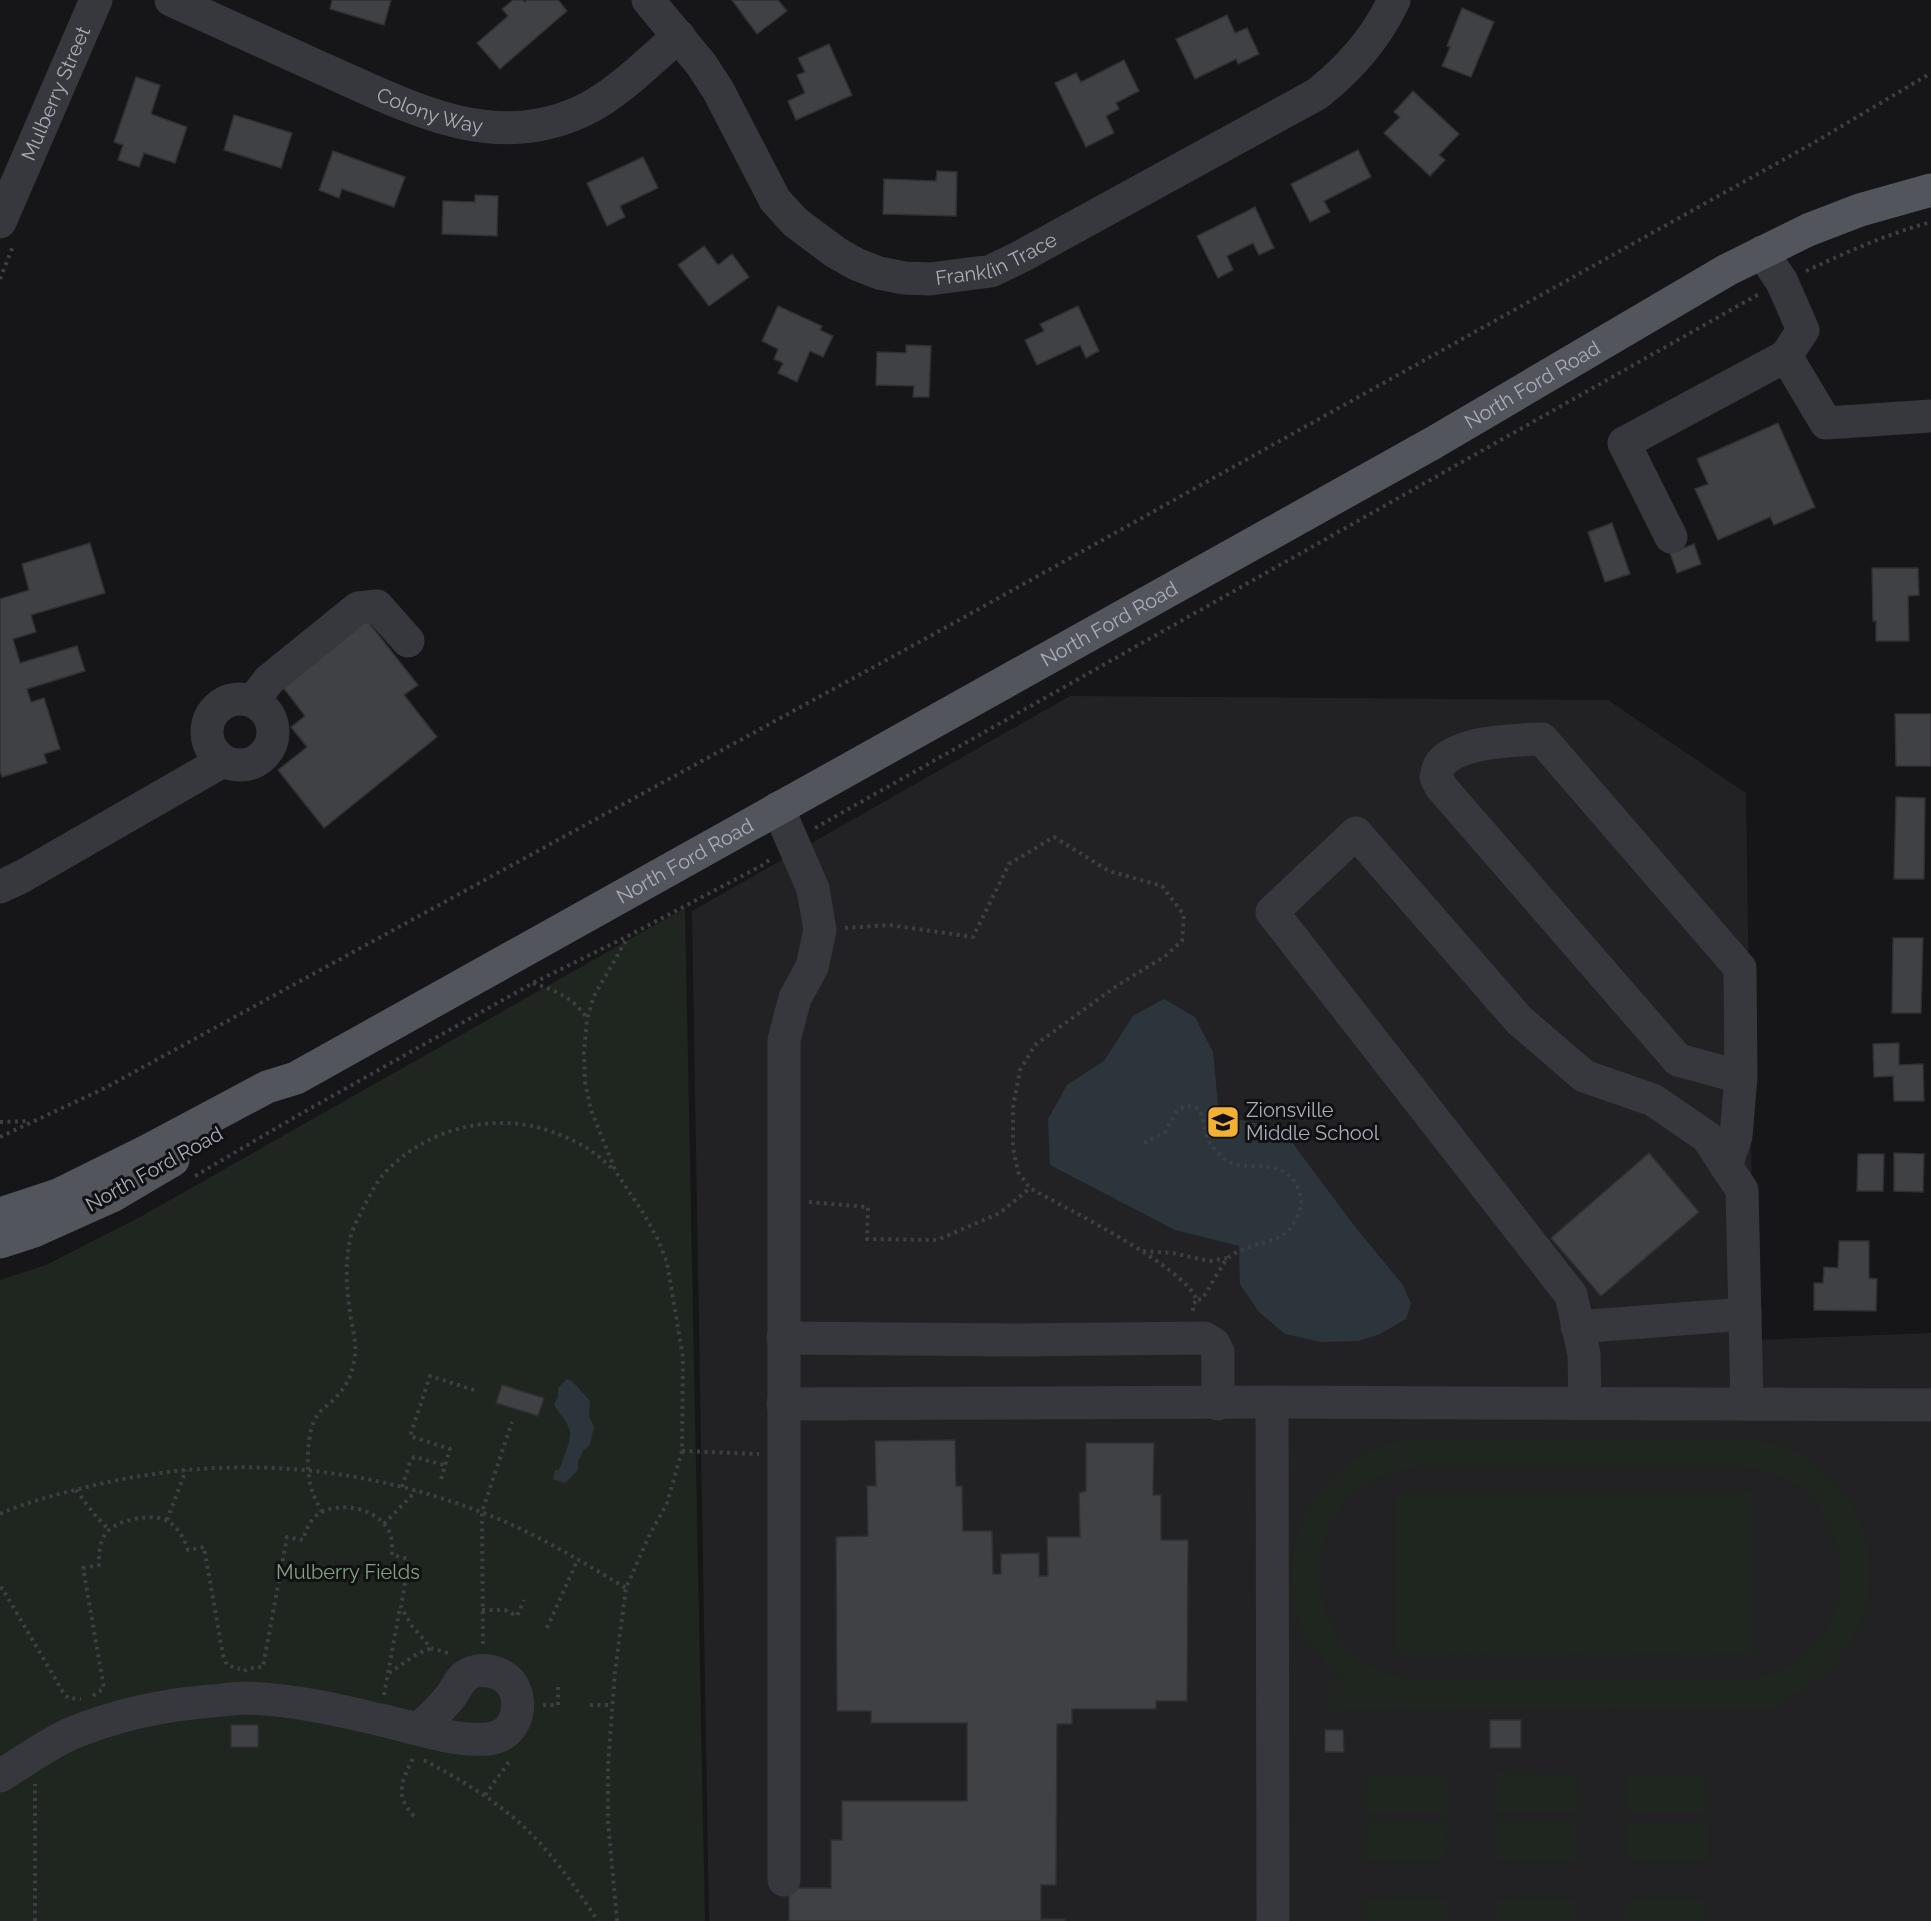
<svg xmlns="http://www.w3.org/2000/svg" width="1931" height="1921" font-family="Raleway,sans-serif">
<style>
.built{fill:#222225}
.green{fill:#1e261f;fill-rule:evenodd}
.water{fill:#2c353c}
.building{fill:#404145;stroke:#303034;stroke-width:1.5}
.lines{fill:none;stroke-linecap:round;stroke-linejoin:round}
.path{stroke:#3d3f44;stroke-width:4;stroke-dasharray:3 4.5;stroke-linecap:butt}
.minor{stroke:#37383d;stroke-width:33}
.major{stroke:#53555c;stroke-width:33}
.labels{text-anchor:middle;stroke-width:6;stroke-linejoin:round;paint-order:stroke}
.street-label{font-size:20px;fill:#a8adb8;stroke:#111113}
.poi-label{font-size:20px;fill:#a8adb8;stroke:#111113;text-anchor:start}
.park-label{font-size:20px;fill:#7fa381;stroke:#111113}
</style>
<rect width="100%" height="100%" fill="#161618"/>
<polygon class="built" points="1070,696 1608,700 1746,793 1754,1340 1931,1333 1931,1921 709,1921 692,911"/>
<g class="green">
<polygon points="685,908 705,1921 0,1921 0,1280 46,1265 140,1217"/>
<path d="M1425 1438H1738C1760 1440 1780 1444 1800 1454 1903 1512 1888 1660 1780 1701L1779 1709 1329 1710V1682H1345C1330 1668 1316 1654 1306 1636 1273 1571 1299 1488 1363 1454 1383 1443 1404 1440 1425 1438ZM1425 1466H1737C1756 1468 1774 1471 1790 1481 1853 1518 1859 1614 1801 1658 1786 1670 1769 1676 1751 1680L1427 1681C1415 1680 1402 1679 1391 1675 1304 1646 1294 1526 1372 1481 1388 1471 1406 1468 1425 1466Z"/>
<polygon points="1752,1493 1752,1654 1397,1655 1397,1494"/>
<polygon points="1496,1773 1577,1774 1576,1812 1496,1812"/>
<polygon points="1447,1774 1447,1813 1366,1813 1366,1775"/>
<polygon points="1627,1775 1706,1775 1706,1813 1626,1813"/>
<polygon points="1366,1821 1447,1822 1446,1861 1366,1860"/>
<polygon points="1497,1821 1576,1822 1576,1861 1496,1860"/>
<rect x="1627" y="1822" width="80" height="38"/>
<polygon points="1366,1900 1448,1901 1448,1921 1366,1921"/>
<polygon points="1496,1900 1576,1901 1576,1921 1496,1921"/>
<rect x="1626" y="1901" width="80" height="20"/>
</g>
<g class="water">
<polygon points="1164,999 1195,1017 1213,1052 1219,1115 1282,1129 1356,1228 1403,1285 1411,1304 1406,1319 1380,1334 1359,1341 1321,1342 1285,1334 1258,1311 1240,1284 1239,1246 1175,1230 1050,1165 1048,1119 1067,1085 1104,1061 1133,1016"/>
<path d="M567 1379 572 1381 590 1401 589 1416 594 1427 590 1445 583 1451 578 1461V1470L565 1483 553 1479 555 1470H559C562 1462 572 1438 570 1431 568 1423 559 1413 554 1405L558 1396V1388Z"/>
</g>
<g class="building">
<polygon points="332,0 391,0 384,25 330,9"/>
<polygon points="513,0 523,0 524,2 527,0 558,0 567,11 500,69 477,43 508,16 502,9"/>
<polygon points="732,0 778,0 787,11 757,34"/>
<polygon points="1462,8 1494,22 1471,77 1442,66 1450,47 1447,46"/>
<polygon points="1227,15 1235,33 1247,28 1259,54 1238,64 1236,59 1195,79 1176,39"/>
<polygon points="829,44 852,95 796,120 788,101 805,93 797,75 805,72 798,58"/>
<polygon points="1124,60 1139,91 1116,103 1119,109 1106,116 1114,133 1086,147 1055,83 1076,73 1081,82"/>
<polygon points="136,77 160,85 151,114 187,127 175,163 144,153 139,167 118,160 123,145 114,142"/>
<polygon points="1413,91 1459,134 1439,155 1445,160 1430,176 1384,133 1400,117 1394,112"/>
<polygon points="234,115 292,133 281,168 224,150"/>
<polygon points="1358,150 1371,177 1324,201 1330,212 1310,222 1291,184"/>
<polygon points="333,151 405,177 394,207 342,189 339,198 319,190"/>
<polygon points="643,157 658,188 620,206 625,217 607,226 587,183"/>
<polygon points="937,171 957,172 956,216 883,214 884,179 936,181"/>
<polygon points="475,195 498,196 497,236 442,234 443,201 475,202"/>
<polygon points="1255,207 1274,248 1259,255 1253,243 1227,256 1233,270 1218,278 1197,236"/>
<polygon points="704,246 718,265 732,254 749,277 709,306 678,265"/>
<polygon points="778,306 822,326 820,330 833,336 823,357 810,351 797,382 778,373 783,363 774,359 778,349 762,341"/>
<polygon points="1078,306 1099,351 1086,358 1080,345 1037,365 1025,340 1044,331 1040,324"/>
<polygon points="906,345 931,346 929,397 913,397 914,386 876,385 877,352 906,353"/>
<polygon points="1778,423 1815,507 1774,525 1770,517 1718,540 1695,489 1708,484 1697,459"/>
<polygon points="1612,523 1630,574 1605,582 1588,532"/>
<polygon points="90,543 105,593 31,615 36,632 13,639 20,663 77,646 85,671 27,689 31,702 44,698 60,749 44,754 47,763 2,777 0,771 0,599 29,590 22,564"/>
<polygon points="1694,544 1701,564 1677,573 1670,553"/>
<polygon points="1872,568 1918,568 1919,595 1908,596 1909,641 1876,641 1876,621 1873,621"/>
<polygon points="366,619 418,685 404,695 437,737 324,828 278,770 307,747 291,727 305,716 282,686"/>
<polygon points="1895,714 1931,714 1931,766 1896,766"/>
<polygon points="1896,797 1925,798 1924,879 1894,879"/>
<polygon points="1893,938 1923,938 1921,1013 1892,1013"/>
<polygon points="1899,1043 1899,1065 1923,1064 1924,1101 1894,1101 1893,1076 1874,1077 1873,1044"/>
<polygon points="1649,1153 1699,1212 1601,1296 1551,1238"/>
<polygon points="1894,1153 1924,1154 1923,1192 1894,1191"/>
<polygon points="1858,1154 1884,1154 1883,1191 1857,1191"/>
<polygon points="1839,1241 1869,1241 1869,1278 1877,1279 1876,1311 1814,1310 1814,1283 1823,1283 1824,1267 1838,1268"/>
<polygon points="502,1385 544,1398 538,1416 496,1403"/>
<polygon points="955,1440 956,1486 962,1486 963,1531 992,1531 993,1574 1001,1574 1001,1554 1039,1553 1039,1576 1048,1576 1047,1537 1080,1537 1079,1493 1086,1491 1086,1443 1154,1443 1153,1495 1161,1495 1161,1540 1188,1540 1187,1701 1156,1701 1156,1709 1072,1709 1072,1724 1057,1724 1056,1885 1041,1885 1041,1919 1065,1919 1065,1921 789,1921 789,1888 831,1888 831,1840 842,1840 842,1801 967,1801 967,1723 871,1723 871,1711 837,1711 836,1537 868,1536 867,1486 876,1486 875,1441"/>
<rect x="1490" y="1720" width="31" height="28"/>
<rect x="231" y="1725" width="27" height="22"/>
<polygon points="1325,1730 1343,1730 1344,1752 1325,1752"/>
</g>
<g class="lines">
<g class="path">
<path d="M1806 271C1847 252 1887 234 1931 222"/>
<polyline points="0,279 13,246"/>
<polyline points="815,828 1759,294"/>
<path d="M845 928 889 925 973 937 1009 864 1054 837 1109 871 1162 886 1184 915 1182 941 1164 957 1118 985 1035 1045 1020 1070 1013 1107V1148L1018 1172 1030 1188C1065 1208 1184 1266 1197 1300L1193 1304V1314"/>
<path d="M533 983C558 992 571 996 587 1018"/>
<polyline points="0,1122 30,1121"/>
<polyline points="0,1137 105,1088 943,629 1815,142 1931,73"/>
<path d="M1144 1143 1165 1132 1178 1109C1205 1099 1201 1119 1207 1136 1209 1144 1215 1149 1220 1155 1241 1179 1278 1151 1297 1186 1300 1193 1303 1201 1300 1208 1287 1251 1261 1235 1229 1257 1224 1260 1208 1291 1202 1299L1197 1300"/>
<polyline points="195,1176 295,1117 533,983 628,936 761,866 772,858"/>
<polyline points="809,1202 868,1207 867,1239 937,1240 1000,1213 1030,1188"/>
<polyline points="1143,1251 1173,1253 1209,1261 1227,1258"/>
<polyline points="682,1451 759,1454"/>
<polyline points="441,1479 450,1449 410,1436 430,1376 474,1390"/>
<polyline points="402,1487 410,1462 414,1457 444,1465"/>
<polyline points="76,1490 94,1514 109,1530"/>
<path d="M322 1512C317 1503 312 1493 310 1483 306 1466 307 1430 317 1416 322 1408 330 1404 336 1397 346 1387 352 1375 354 1361 358 1345 352 1329 350 1312 346 1286 345 1261 351 1235 354 1225 360 1215 364 1206 370 1196 375 1184 383 1175 421 1132 485 1113 540 1128 556 1132 576 1141 590 1150 599 1156 607 1164 615 1171"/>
<path d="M0 1514C26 1502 55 1495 83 1488 217 1454 351 1462 481 1512 532 1531 579 1560 626 1588"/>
<polyline points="167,1520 186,1470"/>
<polyline points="384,1524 416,1491"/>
<polyline points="0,1589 2,1588 63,1692 68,1698 81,1699"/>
<polyline points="482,1610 505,1610 517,1616 524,1600"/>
<polyline points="547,1628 578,1559"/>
<polyline points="483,1644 482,1512 512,1422"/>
<path d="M244 1671 250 1668 263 1667 287 1537 303 1540C306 1531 309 1522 316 1516 335 1500 374 1507 387 1528 393 1536 392 1546 392 1555L409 1559 401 1607 412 1626 431 1648 451 1654"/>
<polyline points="389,1673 417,1654 431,1648"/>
<polyline points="384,1695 400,1608"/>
<path d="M93 1696 104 1688 83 1568 99 1565C99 1553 99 1539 109 1530 116 1524 125 1521 134 1519 164 1513 178 1522 188 1550L204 1547 223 1655 227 1665 240 1669"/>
<polyline points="543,1705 558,1705 558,1687"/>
<polyline points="590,1705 612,1705"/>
<path d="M424 1760C459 1779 494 1799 524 1827 553 1854 576 1888 598 1921"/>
<polyline points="485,1795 509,1762"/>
<path d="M414 1816C393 1795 403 1779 414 1756"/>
<polyline points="35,1921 35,1784"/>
<polyline points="617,1921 608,1821 608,1765 615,1672 626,1588 649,1536 667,1503 682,1451 683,1358 667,1262 657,1238 644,1214 616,1172 591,1110 585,1082 584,1053 587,1019 594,996 628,937"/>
</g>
<g class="minor">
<path id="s1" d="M171 0C221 23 271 45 321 68 408 106 496 157 590 107 623 89 651 59 679 36"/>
<path id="s2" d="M648 0 701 64 718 90 775 200 795 222 835 252 856 264 879 273 904 278 930 279 991 271 1020 257 1317 94C1350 68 1376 39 1394 0"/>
<path id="s3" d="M0 222 96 0"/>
<polyline points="1762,252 1782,282 1803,330 1786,356"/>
<polyline points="1671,537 1624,443 1786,356 1826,423 1931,416"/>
<circle cx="240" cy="732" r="33"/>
<polyline points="253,701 269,680 358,608 377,606 408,641"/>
<polyline points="778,808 813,889 820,930 812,967 795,998 784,1040 784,1880"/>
<polyline points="0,887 23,876 223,761"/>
<path d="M1726 1166 1736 1136 1741 1077 1740 968 1542 739C1515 740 1460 741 1441 763 1438 767 1437 772 1436 777L1441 787 1678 1060 1741 1077"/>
<polyline points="1577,1327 1745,1314"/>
<polyline points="783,1338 1014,1340 1204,1338 1214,1344 1218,1352 1218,1404"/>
<polyline points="1272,1402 1273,1921"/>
<polyline points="1585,1403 1584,1354 1571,1295 1272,912 1356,833 1519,1020 1584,1076 1653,1100 1707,1137 1742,1190 1747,1404"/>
<polyline points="783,1404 1272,1402 1931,1405"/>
<path d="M0 1776C23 1762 46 1745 70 1734 115 1715 163 1705 211 1701 223 1700 235 1698 247 1698 280 1699 314 1705 346 1712 370 1717 393 1723 417 1729 440 1735 464 1741 488 1739 513 1737 524 1710 514 1688 506 1671 477 1664 463 1678 458 1683 455 1691 450 1697 441 1709 429 1719 419 1729"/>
</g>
<g class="major">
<path id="s4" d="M0 1214 58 1195 147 1151 267 1087 296 1078 1433 443 1727 270 1808 230 1860 210 1931 190"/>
<polyline points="0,1242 34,1231 112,1196 173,1160"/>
</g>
</g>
<defs>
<g id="school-square" transform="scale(1.725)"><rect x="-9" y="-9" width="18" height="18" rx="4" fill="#f2b134" stroke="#111113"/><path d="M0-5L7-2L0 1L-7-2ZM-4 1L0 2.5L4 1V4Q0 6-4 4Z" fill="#111"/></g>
</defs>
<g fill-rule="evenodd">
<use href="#school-square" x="1223" y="1122"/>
</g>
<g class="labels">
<g class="street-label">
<text dy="7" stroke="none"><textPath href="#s3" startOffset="140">Mulberry Street</textPath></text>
<text dy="7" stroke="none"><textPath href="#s1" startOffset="282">Colony Way</textPath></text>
<text dy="7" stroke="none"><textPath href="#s2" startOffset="488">Franklin Trace</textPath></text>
<text dy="7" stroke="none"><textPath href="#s4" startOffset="1744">North Ford Road</textPath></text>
<text dy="7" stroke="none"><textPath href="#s4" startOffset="1258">North Ford Road</textPath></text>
<text dy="7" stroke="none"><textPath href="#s4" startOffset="772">North Ford Road</textPath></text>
<text transform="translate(154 1169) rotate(-29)" y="7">North Ford Road</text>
</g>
<g class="poi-label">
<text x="1246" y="1117">Zionsville<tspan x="1246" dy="23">Middle School</tspan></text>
</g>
<g class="park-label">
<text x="348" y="1579">Mulberry Fields</text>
</g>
</g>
</svg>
